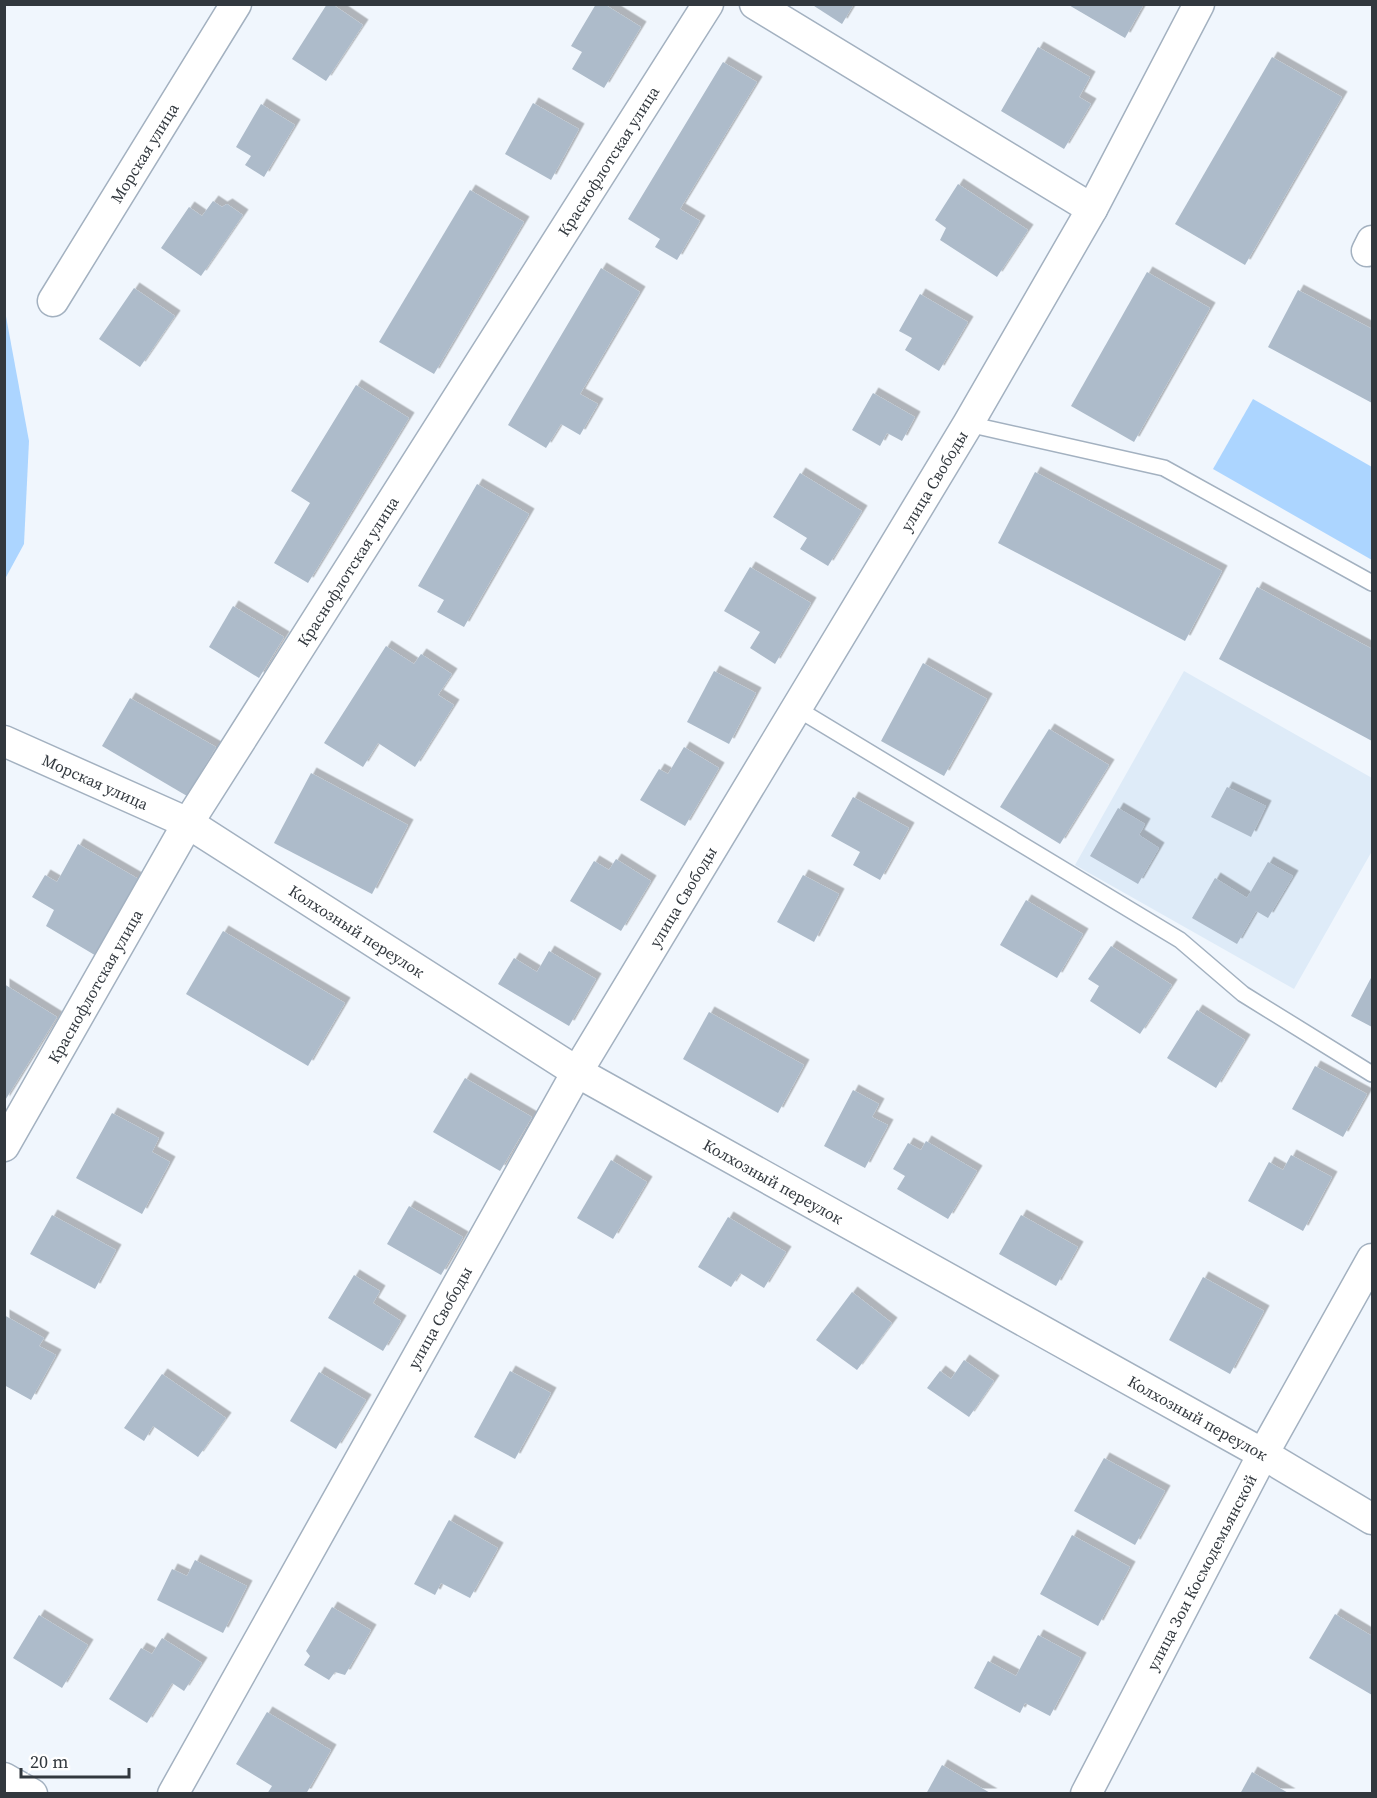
<svg xmlns="http://www.w3.org/2000/svg" width="1377" height="1798" font-family="'Source Serif 4',serif">
<style>
.built{fill:#deebf8}
.green{fill:#acd5ff}
.building{fill:#adbbca;filter:url(#shadow)}
.lines{fill:none;stroke-linecap:round;stroke-linejoin:round}
.lane-casing{stroke:#a3b1c0;stroke-width:18}
.street-casing{stroke:#a3b1c0;stroke-width:33}
.lane{stroke:#fff;stroke-width:15}
.street{stroke:#fff;stroke-width:30}
.labels{text-anchor:middle;stroke-width:4.5;stroke-linejoin:round;paint-order:stroke}
.street-label{font-size:16px;fill:#32383e;stroke:#fff}
</style>
<defs>
<filter id="shadow"><feDropShadow dx="5.5" dy="-5.5" stdDeviation="0" flood-color="#0004"/></filter>
</defs>
<rect width="100%" height="100%" fill="#f0f6fd"/>
<polygon class="built" points="1184,671 1372,778 1372,851 1294,989 1075,865"/>
<g class="green">
<polygon points="5,311 29,441 24,544 5,579"/>
<polygon points="1253,399 1372,467 1372,560 1213,469"/>
</g>
<g class="building">
<polygon points="327,4 332,4 363,25 326,81 292,59"/>
<polygon points="596,4 604,4 641,27 604,88 572,69 582,52 571,46"/>
<polygon points="811,4 854,4 842,24"/>
<polygon points="1067,4 1144,4 1125,38"/>
<polygon points="1038,47 1090,77 1079,97 1091,104 1064,149 1001,111"/>
<polygon points="1272,57 1342,97 1245,265 1175,224"/>
<polygon points="723,62 757,82 680,209 700,221 677,260 655,247 660,239 628,219"/>
<polygon points="533,103 579,129 551,180 505,154"/>
<polygon points="261,104 295,125 264,177 245,165 251,156 236,147"/>
<polygon points="958,184 1028,230 997,277 940,240 946,228 935,220"/>
<polygon points="470,190 524,222 434,374 379,342"/>
<polygon points="213,201 222,207 227,204 243,215 201,276 161,248 189,207 202,216"/>
<polygon points="601,268 640,292 580,394 598,404 580,435 561,424 546,448 508,425"/>
<polygon points="1147,272 1210,308 1134,442 1071,406"/>
<polygon points="134,288 175,316 140,367 99,339"/>
<polygon points="1298,290 1372,329 1372,403 1268,347"/>
<polygon points="920,294 968,322 939,371 905,350 912,338 899,331"/>
<polygon points="356,385 409,418 308,583 274,563 310,503 291,491"/>
<polygon points="873,393 915,417 902,441 887,433 880,446 852,430"/>
<polygon points="1035,472 1222,571 1185,641 998,543"/>
<polygon points="800,473 862,511 828,566 800,549 807,538 773,517"/>
<polygon points="477,484 529,514 464,627 437,612 444,600 418,586"/>
<polygon points="750,567 811,603 775,664 750,648 760,632 724,611"/>
<polygon points="1257,587 1372,649 1372,741 1219,659"/>
<polygon points="233,606 284,637 259,678 209,647"/>
<polygon points="386,646 414,664 421,654 452,674 438,695 454,705 415,767 378,743 363,767 324,743"/>
<polygon points="923,663 987,699 944,776 881,741"/>
<polygon points="714,671 756,693 729,744 687,722"/>
<polygon points="130,698 216,747 187,796 102,746"/>
<polygon points="1049,729 1109,765 1060,844 1000,807"/>
<polygon points="684,747 719,768 685,826 640,800 659,769 668,774"/>
<polygon points="311,773 408,825 372,894 274,843"/>
<polygon points="1227,787 1266,806 1251,837 1211,817"/>
<polygon points="853,797 909,828 880,880 853,865 860,852 831,836"/>
<polygon points="1118,808 1145,824 1139,835 1159,848 1138,884 1090,856"/>
<polygon points="78,844 142,881 98,957 46,926 54,910 32,897 45,875 57,882"/>
<polygon points="616,859 651,881 621,931 570,901 594,861 609,870"/>
<polygon points="1268,862 1293,876 1268,918 1256,911 1237,944 1192,918 1215,878 1247,898"/>
<polygon points="803,875 839,894 814,942 777,922"/>
<polygon points="1026,900 1083,934 1057,978 1000,945"/>
<polygon points="223,931 345,1003 308,1066 186,994"/>
<polygon points="1111,946 1172,985 1140,1034 1090,1001 1099,986 1088,979"/>
<polygon points="549,951 596,979 569,1026 498,984 514,958 537,972"/>
<polygon points="1372,976 1372,1027 1351,1016"/>
<polygon points="4,984 57,1017 4,1102"/>
<polygon points="1197,1010 1245,1040 1216,1088 1167,1058"/>
<polygon points="709,1012 804,1065 778,1113 683,1059"/>
<polygon points="1315,1066 1367,1094 1343,1137 1292,1109"/>
<polygon points="465,1078 532,1117 500,1171 433,1132"/>
<polygon points="853,1090 879,1104 872,1117 888,1125 865,1168 824,1146"/>
<polygon points="112,1113 159,1138 152,1152 170,1162 142,1214 76,1178"/>
<polygon points="926,1141 977,1171 948,1219 897,1189 905,1176 893,1169 908,1143 921,1150"/>
<polygon points="1291,1155 1332,1177 1303,1231 1248,1201 1269,1162 1283,1170"/>
<polygon points="611,1160 647,1182 613,1239 577,1218"/>
<polygon points="409,1206 463,1237 441,1275 387,1244"/>
<polygon points="52,1215 116,1250 95,1289 30,1254"/>
<polygon points="1021,1215 1078,1247 1056,1286 999,1254"/>
<polygon points="728,1217 786,1252 764,1288 740,1273 731,1287 698,1267"/>
<polygon points="354,1275 380,1291 373,1303 401,1321 383,1351 328,1318"/>
<polygon points="1203,1277 1264,1311 1230,1374 1169,1340"/>
<polygon points="852,1292 892,1323 857,1370 816,1340"/>
<polygon points="4,1315 44,1338 39,1346 56,1355 31,1400 4,1385"/>
<polygon points="964,1360 994,1381 969,1417 927,1388 940,1371 951,1379"/>
<polygon points="510,1371 551,1393 515,1459 474,1437"/>
<polygon points="319,1372 366,1400 336,1449 290,1421"/>
<polygon points="162,1374 226,1418 198,1457 153,1426 144,1441 124,1428"/>
<polygon points="1104,1458 1165,1491 1135,1545 1074,1511"/>
<polygon points="449,1520 498,1548 470,1598 441,1583 435,1595 414,1584"/>
<polygon points="1072,1535 1130,1567 1098,1626 1040,1594"/>
<polygon points="195,1560 247,1586 223,1633 157,1600 172,1569 187,1576"/>
<polygon points="332,1607 371,1630 345,1675 335,1672 329,1680 304,1665 310,1656 306,1651"/>
<polygon points="1335,1614 1372,1636 1372,1695 1309,1658"/>
<polygon points="39,1615 88,1645 62,1688 13,1658"/>
<polygon points="1038,1635 1081,1658 1050,1716 1025,1703 1020,1713 974,1688 988,1661 1016,1676"/>
<polygon points="162,1638 202,1663 184,1691 172,1683 147,1723 109,1699 141,1648 152,1654"/>
<polygon points="267,1712 331,1750 306,1794 267,1794 272,1786 236,1764"/>
<polygon points="942,1765 992,1794 926,1794"/>
<polygon points="1252,1772 1290,1794 1240,1794"/>
</g>
<g class="lines">
<g class="lane-casing">
<g id="lane">
<polyline points="968,424 1164,468 1372,583"/>
<polyline points="796,708 1180,940 1243,994 1372,1074"/>
</g>
</g>
<g class="street-casing">
<g id="street">
<polyline points="755,4 1092,209"/>
<polyline points="1367,251 1372,241"/>
<path id="s1" d="M53 301 236 4"/>
<path id="s2" d="M4 741 188 823 577 1072 1263 1454 1372 1519"/>
<path id="s3" d="M4 1146 188 823 708 4"/>
<polyline points="4,1778 32,1794"/>
<path id="s4" d="M173 1794 577 1072 968 424 1092 209 1199 4"/>
<path id="s5" d="M1086 1794 1263 1454 1372 1259"/>
</g>
</g>
<use href="#lane" class="lane"/>
<use href="#street" class="street"/>
</g>
<g class="labels">
<g class="street-label">
<text dy="6" stroke="none"><textPath href="#s1" startOffset="174">Морская улица</textPath></text>
<text dy="6" stroke="none"><textPath href="#s3" startOffset="1156">Краснофлотская улица</textPath></text>
<text dy="6" stroke="none"><textPath href="#s4" startOffset="1518">улица Свободы</textPath></text>
<text dy="6" stroke="none"><textPath href="#s3" startOffset="670">Краснофлотская улица</textPath></text>
<text dy="6" stroke="none"><textPath href="#s2" startOffset="100">Морская улица</textPath></text>
<text dy="6" stroke="none"><textPath href="#s4" startOffset="1032">улица Свободы</textPath></text>
<text dy="6" stroke="none"><textPath href="#s2" startOffset="402">Колхозный переулок</textPath></text>
<text dy="6" stroke="none"><textPath href="#s3" startOffset="184">Краснофлотская улица</textPath></text>
<text dy="6" stroke="none"><textPath href="#s2" startOffset="888">Колхозный переулок</textPath></text>
<text dy="6" stroke="none"><textPath href="#s4" startOffset="546">улица Свободы</textPath></text>
<text dy="6" stroke="none"><textPath href="#s2" startOffset="1374">Колхозный переулок</textPath></text>
<text dy="6" stroke="none"><textPath href="#s5" startOffset="250">улица Зои Космодемьянской</textPath></text>
</g>
</g>
<rect width="1377" height="1798" fill="none" stroke="#32383e" stroke-width="12"/>
<path d="M21 1768v9h108v-9" fill="none" stroke="#32383e" stroke-width="3"/>
<text x="30" y="1768" font-size="18" fill="#32383e" stroke="#ffffff" stroke-width="4.5" paint-order="stroke">20 m</text>
</svg>
